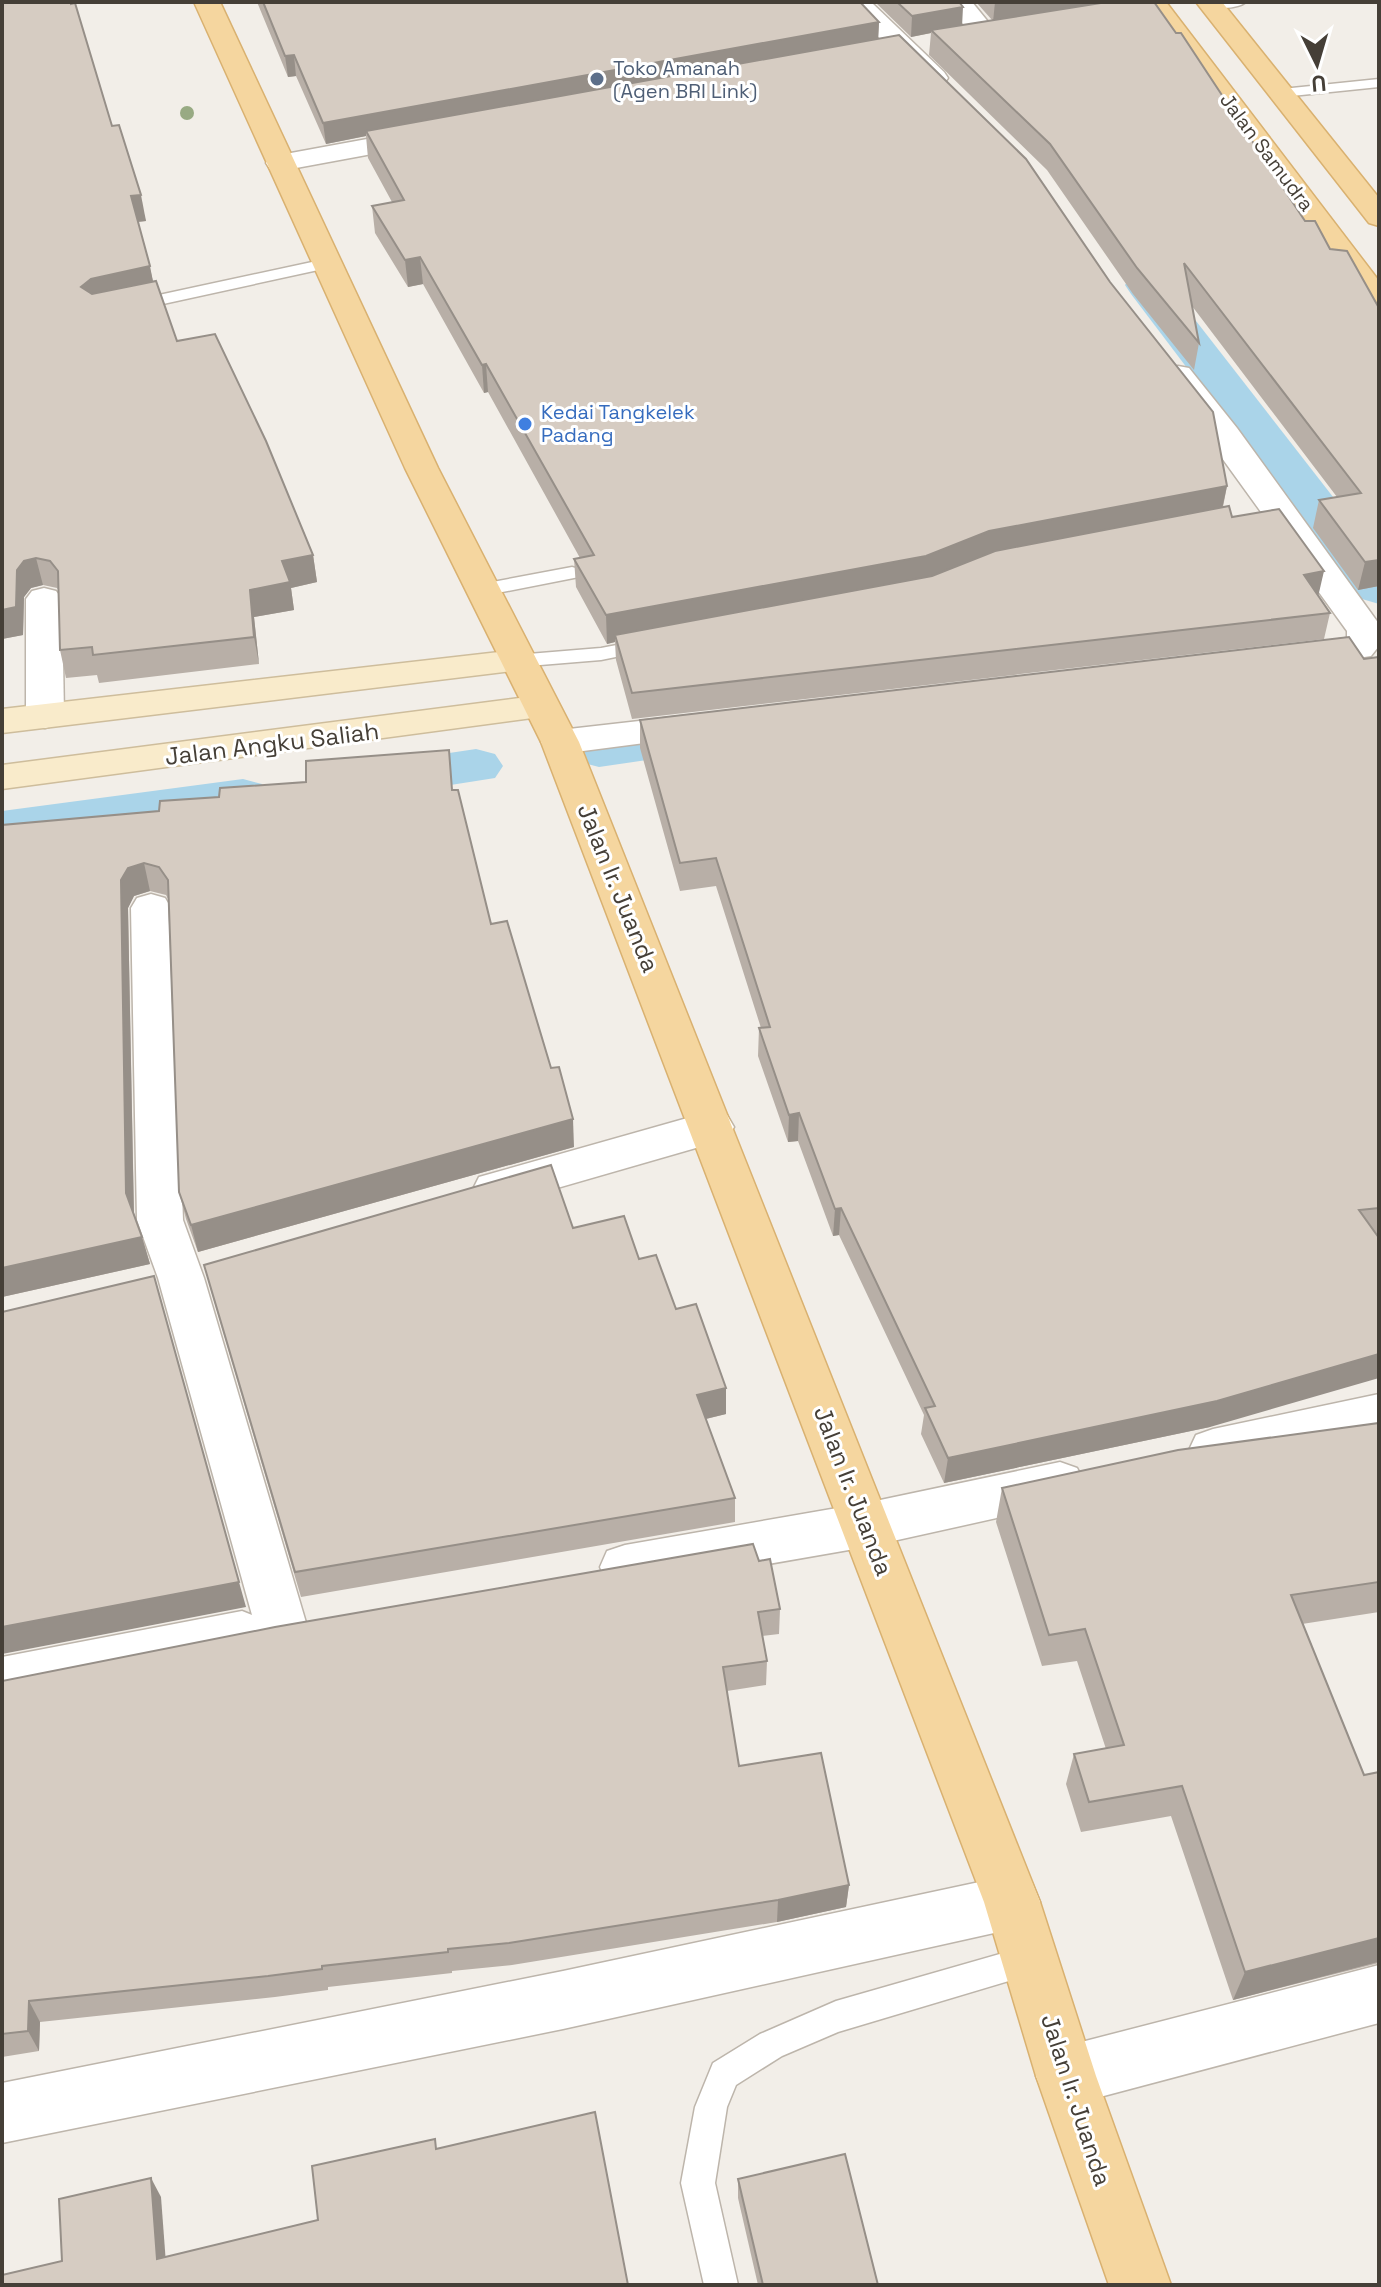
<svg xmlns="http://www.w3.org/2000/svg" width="1381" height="2287" font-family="'Space Grotesk',sans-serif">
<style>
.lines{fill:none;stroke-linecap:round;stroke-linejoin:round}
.canal{fill:#aad4e9;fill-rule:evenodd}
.service-casing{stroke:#bdb5ab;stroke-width:3}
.minor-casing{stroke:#bdb5ab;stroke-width:3}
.secondary-casing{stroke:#cebd9c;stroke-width:3}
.primary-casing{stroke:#d9b170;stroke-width:3}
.service{fill:#fff;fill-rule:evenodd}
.minor{fill:#fff;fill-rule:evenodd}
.secondary{fill:#f9ebcb;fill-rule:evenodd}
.primary{fill:#f5d69f;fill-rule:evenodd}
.tree{fill:#98aa83}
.wall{fill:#b8afa7}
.shaded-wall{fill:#968f88}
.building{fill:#d6ccc2;stroke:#968f88;stroke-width:2}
.service-dot{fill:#5c6f8a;stroke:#fff;stroke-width:3}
.shop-dot{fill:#3f7fe0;stroke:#fff;stroke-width:3}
.labels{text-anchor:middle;stroke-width:6;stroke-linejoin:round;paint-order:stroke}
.far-service-label{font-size:20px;fill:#4e5e75;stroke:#fff;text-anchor:start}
.far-street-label{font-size:20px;fill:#453f37;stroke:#fff}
.far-shop-label{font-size:20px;fill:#366cbe;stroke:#fff;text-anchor:start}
.street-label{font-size:24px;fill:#453f37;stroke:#fff}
</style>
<rect width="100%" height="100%" fill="#f2eee8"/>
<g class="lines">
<g class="canal">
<polygon points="1146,272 1161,276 1379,556 1379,604 1362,599 1131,294 1125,285 1131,276"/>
<polygon points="724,717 743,722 750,734 743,746 599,767 580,762 572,750 580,738 599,733"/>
<polygon points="476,749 495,754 503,766 495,778 368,798 349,792 341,780 349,768"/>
<polygon points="243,779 262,784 270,797 262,810 243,815 2,847 2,811"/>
</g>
<g class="service-casing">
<g id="service">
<path d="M1205 2H1246C1237 9 1217 9 1206 7Z"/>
<polygon points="1379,79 1379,87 1282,97 1275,93 1282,89"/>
<polygon points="326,259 332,261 332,267 131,311 123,306 131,301"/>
<polygon points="572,567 579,569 581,573 579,577 482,596 472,590 482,584"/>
<polygon points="648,639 658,645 655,649 601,660 516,667 506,661 516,655 601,648"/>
<polygon points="1031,1945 1042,1949 1047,1960 1042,1971 838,2032 782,2056 736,2085 727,2107 715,2183 738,2285 704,2285 681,2183 695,2107 713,2063 760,2034 836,2001"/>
</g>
</g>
<g class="minor-casing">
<g id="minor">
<polygon points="843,2 871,2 944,72 948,78 944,84 926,84"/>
<polygon points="945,2 972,2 998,34 994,40 976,40"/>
<polygon points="427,128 437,130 441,136 437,142 280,171 270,169 266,163 270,157 280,155"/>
<polygon points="1178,366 1189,368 1237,428 1379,624 1379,646 1371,656 1298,667 1285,664 1280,656 1285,648 1347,638 1347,631 1162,375 1167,368"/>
<polygon points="44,588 56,591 62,599 64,716 58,724 45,728 32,724 26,716 26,599 32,591"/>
<polygon points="701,714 714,718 720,726 714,734 560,754 547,751 541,742 547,733 560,730"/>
<polygon points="151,894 165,898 171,908 183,1220 204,1278 307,1626 299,1642 281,1649 264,1643 260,1650 242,1657 2,1705 2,1657 242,1611 252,1615 158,1278 137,1220 131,908 137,898"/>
<polygon points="712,1111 727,1115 734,1127 727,1139 495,1206 479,1201 473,1189 479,1177"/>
<polygon points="1379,1394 1379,1434 1213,1471 1196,1465 1189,1450 1196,1435 1213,1429"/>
<polygon points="1060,1462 1077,1468 1085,1483 1077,1498 1060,1504 866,1547 625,1589 607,1583 600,1567 607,1551 625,1545 866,1503"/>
<polygon points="1012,1875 1032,1883 1040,1902 1032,1921 1012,1929 563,2029 2,2143 2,2083 563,1971"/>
<polygon points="1379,1965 1379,2023 1066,2106 1045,2097 1036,2076 1045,2055 1066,2046"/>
</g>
</g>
<g class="secondary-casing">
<g id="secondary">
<polygon points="516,650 529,653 534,661 529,669 2,733 2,709"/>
<polygon points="542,695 555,699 560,707 555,715 2,789 2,765"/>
</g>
</g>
<g class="primary-casing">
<g id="primary">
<polygon points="194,2 220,2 438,468 579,742 1040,1902 1096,2076 1171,2285 1109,2285 1036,2076 984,1902 541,742 405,468"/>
<polygon points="1140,2 1166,2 1379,281 1379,311 1368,308"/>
<polygon points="1196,2 1222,2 1379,198 1379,226 1369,223"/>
</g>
</g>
<use href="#service" class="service"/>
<use href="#minor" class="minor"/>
<use href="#secondary" class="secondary"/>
<use href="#primary" class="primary"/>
</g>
<circle class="tree" cx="187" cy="113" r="7"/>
<g class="wall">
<polygon points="257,2 860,2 879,22 878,39 1227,486 1223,507 1232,517 1318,596 1330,613 1324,639 632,719 616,660 615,642 607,644 576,587 574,559 580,558 488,392 484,393 423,284 408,287 375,233 372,206 392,202 368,158 366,136 326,144 296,76 288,77"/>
<polygon points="875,2 959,2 962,25 992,20 976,2 1154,2 1305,221 1379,586 1358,590 1313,528 1319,500 1337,497 1192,306 1199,343 1194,370 1133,294 1047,170 929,55 931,33 911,37"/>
<polygon points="112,126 146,221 138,222 153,281 177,341 313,555 317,582 291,588 294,610 254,617 259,664 99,683 97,675 66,678 60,650 59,591 57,588 43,585 31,588 24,597 23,635 2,639"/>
<polygon points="1379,657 1379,1234 1376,1234 1210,1427 944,1483 921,1434 924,1415 839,1235 833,1236 798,1141 788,1142 758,1056 759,1028 761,1028 716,886 680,891 640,748 640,720 1364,659"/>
<polygon points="453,790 491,924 574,1147 198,1252 186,1219 179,1192 168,899 166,895 150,891 134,896 128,908 134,1213 142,1237 150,1264 2,1297 2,825"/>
<polygon points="639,1259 676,1309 726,1388 726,1414 706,1419 735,1498 735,1522 301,1597 211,1291 204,1265"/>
<polygon points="1379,1423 1379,1612 1302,1624 1364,1775 1379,1772 1379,1963 1233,2000 1171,1816 1081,1832 1066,1784 1074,1754 1106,1749 1077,1661 1042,1666 996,1522 1002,1488"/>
<polygon points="759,1561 780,1609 779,1634 762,1636 767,1661 766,1685 727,1691 739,1766 849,1885 846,1907 777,1922 512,1965 452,1971 452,1973 328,1987 328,1990 275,1997 40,2022 39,2051 2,2057 2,1681"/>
<polygon points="738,2179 878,2285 758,2285 738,2198"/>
</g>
<g class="shaded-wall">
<polygon points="995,2 1120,2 993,22"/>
<polygon points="963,7 962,27 931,30 931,33 911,37 912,16"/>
<polygon points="879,22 878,42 366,131 366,136 326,144 323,123"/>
<polygon points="294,55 296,76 288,77 285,56"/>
<polygon points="141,195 146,221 136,222 131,196"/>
<polygon points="420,257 423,284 408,287 405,260"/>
<polygon points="150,266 155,292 96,305 81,287 91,279"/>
<polygon points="486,364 488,392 484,393 482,365"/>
<polygon points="1227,486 1221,514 923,584 615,635 615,642 607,644 606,615 989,531"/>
<polygon points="313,555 317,582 291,588 294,610 254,617 259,664 254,637 250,590 282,561"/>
<polygon points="36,558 43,585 31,588 24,597 23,635 2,639 2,610 17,570 24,561"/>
<polygon points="1379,560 1379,586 1358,590 1365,562"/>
<polygon points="1324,571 1318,597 1304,575"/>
<polygon points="144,863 150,891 134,896 128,908 134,1220 126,1193 121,880 128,868"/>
<polygon points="799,1113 798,1141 788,1142 789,1115"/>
<polygon points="573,1119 574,1147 198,1252 191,1225"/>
<polygon points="841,1208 839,1235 833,1236 835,1209"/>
<polygon points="142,1237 150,1264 2,1297 2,1268"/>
<polygon points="1379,1354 1379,1378 1210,1427 944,1483 948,1458"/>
<polygon points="726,1388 726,1414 697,1421 697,1395"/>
<polygon points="239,1582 246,1607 2,1654 2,1627"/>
<polygon points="849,1885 846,1907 777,1922 778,1900"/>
<polygon points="1379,1938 1378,1962 1233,2000 1245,1972"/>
<polygon points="29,2001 40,2022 39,2051 28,2031"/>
<polygon points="151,2178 161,2197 167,2277 157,2259"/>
</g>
<g class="building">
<polygon points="2,2 71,2 71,4 75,3 112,126 119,125 141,195 131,196 150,266 91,279 81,287 92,294 156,281 177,341 215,334 266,441 313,555 282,561 290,582 250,590 254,637 93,655 92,647 60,650 58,571 50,561 36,558 24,561 17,570 16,607 2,610"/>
<polygon points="263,2 860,2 879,22 323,123 294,55 285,56"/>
<polygon points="897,2 959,2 963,7 912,16"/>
<polygon points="1107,2 1154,2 1176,33 1181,33 1305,221 1315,221 1330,249 1347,251 1379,308 1379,560 1365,562 1319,500 1361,493 1184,263 1199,343 1137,268 1050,144 931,30"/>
<polygon points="899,35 1026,159 1110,282 1213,412 1227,486 989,531 926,556 606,615 574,559 594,555 486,364 482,365 420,257 405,260 372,206 404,200 366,131"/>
<polygon points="1229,506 1232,517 1279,509 1324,571 1304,575 1330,613 632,693 615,635 932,576 995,551"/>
<polygon points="1349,637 1364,659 1379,657 1379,1208 1359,1210 1379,1238 1379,1354 1217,1401 948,1458 925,1408 935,1406 841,1208 835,1209 799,1113 789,1115 759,1028 770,1027 716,858 680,863 640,720"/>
<polygon points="449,750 452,790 458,790 491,924 507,921 551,1068 559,1067 573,1119 191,1225 179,1192 168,880 159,867 144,863 128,868 121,880 126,1193 142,1237 2,1268 2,825 159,811 160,801 219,797 220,788 306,782 306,761"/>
<polygon points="551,1165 573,1228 624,1216 639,1259 656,1255 676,1309 696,1304 726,1388 697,1395 735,1498 295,1572 204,1265"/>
<polygon points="154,1276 239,1582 2,1627 2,1312"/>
<polygon points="1379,1423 1379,1582 1291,1595 1364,1775 1379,1772 1379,1938 1245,1972 1182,1786 1089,1802 1074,1754 1124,1745 1085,1629 1049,1635 1002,1488 1178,1450"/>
<polygon points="753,1544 759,1561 770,1559 780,1609 758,1612 767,1661 723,1667 739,1766 821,1753 849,1885 778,1900 509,1943 448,1949 448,1952 322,1966 322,1969 268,1976 29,2001 28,2031 2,2034 2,1681 275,1627"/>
<polygon points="595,2112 628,2285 2,2285 2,2275 62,2261 59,2199 151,2178 157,2259 318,2220 312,2166 435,2139 436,2149"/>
<polygon points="845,2154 878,2285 763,2285 738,2179"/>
</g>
<circle class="service-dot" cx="597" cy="79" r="8"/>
<circle class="shop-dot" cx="525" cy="424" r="8"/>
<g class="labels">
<g class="far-service-label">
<text x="613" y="75">Toko Amanah<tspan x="613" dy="23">(Agen BRI Link)</tspan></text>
</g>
<g class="far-street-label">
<text transform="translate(1267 152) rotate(53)" y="7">Jalan Samudra</text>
</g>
<g class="far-shop-label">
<text x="541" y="419">Kedai Tangkelek<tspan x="541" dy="23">Padang</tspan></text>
</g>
<g class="street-label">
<text transform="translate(272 744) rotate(-7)" y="8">Jalan Angku Saliah</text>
<text transform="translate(618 888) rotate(68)" y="8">Jalan Ir. Juanda</text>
<text transform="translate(853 1491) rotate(69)" y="8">Jalan Ir. Juanda</text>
<text transform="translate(1076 2100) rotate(72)" y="8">Jalan Ir. Juanda</text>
</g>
</g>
<rect width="1381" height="2287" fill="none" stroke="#453f37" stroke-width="8"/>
<g transform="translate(1317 64) rotate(175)" stroke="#ffffff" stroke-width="6" paint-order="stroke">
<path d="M0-6L14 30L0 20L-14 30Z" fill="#453f37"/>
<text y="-12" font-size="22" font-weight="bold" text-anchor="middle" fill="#453f37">U</text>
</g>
</svg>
